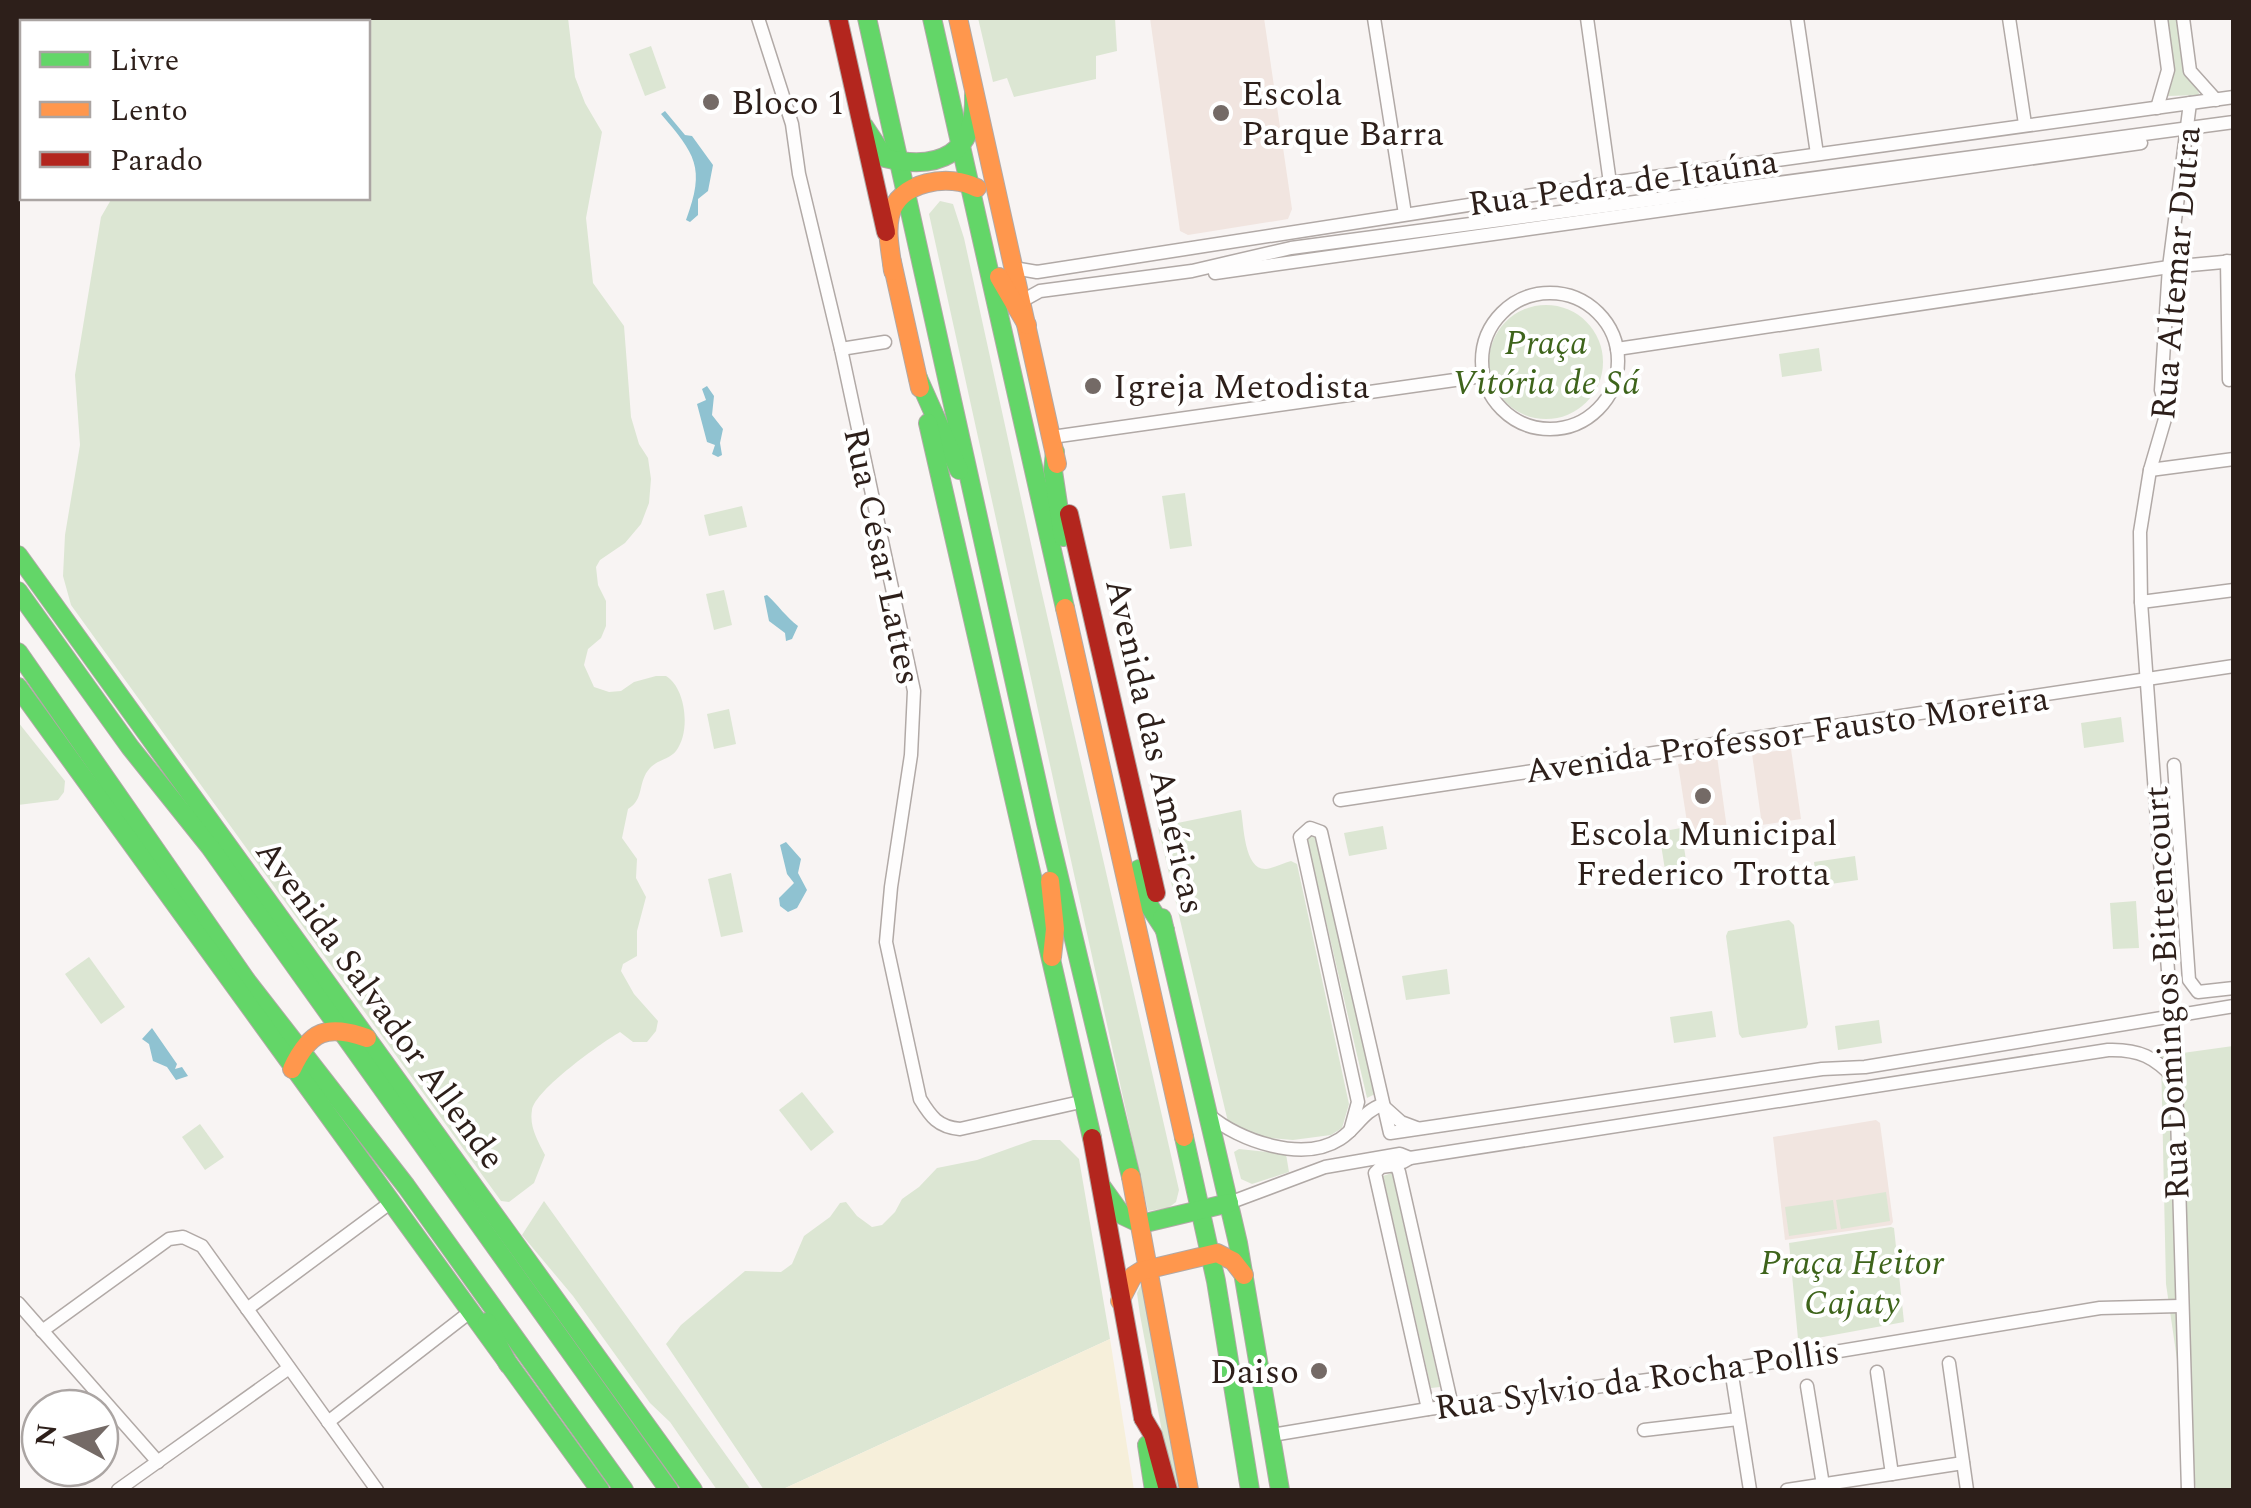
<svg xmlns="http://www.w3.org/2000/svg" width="2251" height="1508" font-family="Spectral,serif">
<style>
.built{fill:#f1e5e0}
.green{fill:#dce6d3}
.sand{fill:#f6efda}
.water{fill:#8fc2d1}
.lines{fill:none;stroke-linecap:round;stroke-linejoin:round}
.street-casing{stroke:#b1a9a6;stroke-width:15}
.fast-casing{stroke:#b1a9a6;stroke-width:20}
.slow-casing{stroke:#b1a9a6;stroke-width:20}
.jam-casing{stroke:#b1a9a6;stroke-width:20}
.street{stroke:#fefdfd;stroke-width:12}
.fast{stroke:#63d668;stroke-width:18}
.slow{stroke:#ff974d;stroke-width:18}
.jam{stroke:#b3261e;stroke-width:18}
.poi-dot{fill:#746a66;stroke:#fff;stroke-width:4}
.labels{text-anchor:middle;stroke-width:8;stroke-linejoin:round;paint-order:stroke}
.poi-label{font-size:35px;fill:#2d1f1a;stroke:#fff;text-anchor:start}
.street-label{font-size:35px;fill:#2d1f1a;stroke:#fff}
.park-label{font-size:35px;font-style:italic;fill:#3e641b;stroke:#fff}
</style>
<rect width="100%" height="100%" fill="#f8f4f3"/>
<g class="built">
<polygon points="1150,18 1264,18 1292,209 1288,219 1188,235 1180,231"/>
<polygon points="1791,749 1801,819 1762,825 1752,754"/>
<polygon points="1717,756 1727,829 1689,835 1678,764"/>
<polygon points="1876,1120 1880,1123 1893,1222 1891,1225 1785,1240 1773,1137"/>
</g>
<g class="green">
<path d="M161 18H568L575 77 585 103 602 132 586 218 593 283 624 326 631 417 639 444 648 458 651 479 649 503 641 524 625 543 600 560 596 567 598 585 606 601V626L601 638 588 649 584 665 594 687 609 692 621 691 634 682 656 676H666C686 688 691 732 676 751 670 759 657 760 650 768 637 782 645 799 628 809L622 838 637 859 636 878 646 897 637 931V956L623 964 621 971 634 994 658 1021 656 1031 647 1042H633L620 1032C601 1043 535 1090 532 1110 529 1127 538 1141 545 1155L534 1183 509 1202 501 1201 71 605 63 576 65 535 80 445 75 375 101 217 112 198H368V22H163Z"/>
<polygon points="978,18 1115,18 1117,51 1096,56 1096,79 1014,97 1007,78 993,82"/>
<polygon points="2167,18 2176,18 2183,63 2200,95 2168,96 2174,67"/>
<polygon points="651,46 666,88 645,96 629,54"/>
<polygon points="940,201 953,204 964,238 1038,576 1179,1190 1176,1202 1168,1208 1148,1211 929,214"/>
<circle cx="1546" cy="362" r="57"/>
<polygon points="1819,348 1822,371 1782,377 1779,354"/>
<polygon points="1185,493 1192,546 1170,549 1162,496"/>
<polygon points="742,506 747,527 709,536 704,515"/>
<polygon points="724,590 732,625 714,630 706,594"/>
<polygon points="729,709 736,744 714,749 707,714"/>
<polygon points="2121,717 2124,742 2084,748 2081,723"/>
<polygon points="18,722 65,781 64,792 58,800 18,805"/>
<path d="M1241 810C1244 826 1244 870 1266 869 1274 868 1284 863 1291 861L1297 864 1349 1104 1342 1128 1331 1135 1293 1140 1257 1137 1228 1122 1158 827Z"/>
<polygon points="1383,826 1387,849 1349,856 1344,833"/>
<polygon points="1681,828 1688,873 1666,876 1659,832"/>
<polygon points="1312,836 1318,838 1375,1094 1367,1098 1307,839"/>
<polygon points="1855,856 1858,880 1817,886 1814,862"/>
<polygon points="731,873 743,932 721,937 708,879"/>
<polygon points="2136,901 2139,948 2113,949 2110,903"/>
<polygon points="1789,920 1794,925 1808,1024 1806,1028 1742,1038 1739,1034 1726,936 1728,931"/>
<polygon points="89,957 125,1007 101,1024 65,974"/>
<polygon points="1447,969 1450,994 1406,1000 1402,976"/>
<polygon points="1712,1011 1716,1037 1674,1043 1670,1017"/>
<polygon points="1879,1020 1882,1043 1838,1050 1835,1026"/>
<polygon points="2233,1046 2233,1490 2196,1490 2166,1284 2161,1056"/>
<polygon points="802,1092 834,1132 811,1151 779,1110"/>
<polygon points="200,1124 224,1157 205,1170 182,1137"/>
<polygon points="1033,1140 1060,1140 1079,1159 1110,1339 781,1490 764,1490 666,1344 681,1325 745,1271 781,1272 792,1264 804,1236 830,1217 840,1203 846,1202 857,1216 872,1227 882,1225 895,1212 902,1199 919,1187 937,1168 977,1160"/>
<polygon points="1239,1149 1286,1154 1289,1172 1252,1184 1241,1179 1234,1152"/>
<polygon points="1392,1173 1440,1387 1431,1388 1383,1176"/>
<polygon points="1886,1192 1890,1221 1841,1229 1836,1200"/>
<polygon points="1833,1200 1837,1229 1789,1236 1785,1207"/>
<polygon points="544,1201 751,1490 717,1490 670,1422 650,1403 573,1296 522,1235"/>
<polygon points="1891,1227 1894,1228 1904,1322 1801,1341 1798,1339 1789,1243"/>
<polygon points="1142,1283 1180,1490 1173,1490 1140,1315 1137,1293"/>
</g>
<polygon class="sand" points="1110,1339 1134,1490 781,1490"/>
<g class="water">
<path d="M665 111 685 135 692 136 713 165 708 191 698 199V215L690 222 686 220C706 167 695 154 661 114Z"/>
<polygon points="707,386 714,396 712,415 723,429 720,443 722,455 718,457 712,454 715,445 707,442 697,404 706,400 702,389"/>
<path d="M767 595C778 605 786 617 798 626L792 639 786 641 785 633 769 621 764 596Z"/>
<polygon points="786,842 801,859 798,873 807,890 797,908 788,912 780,906 779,898 794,883 787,874 780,845"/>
<polygon points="152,1028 177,1064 175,1069 182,1067 188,1076 176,1080 167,1067 153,1061 149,1044 142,1039"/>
</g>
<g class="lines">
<g class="street-casing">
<g id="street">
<path d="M758 18 792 124 799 174 841 349 914 691 911 755 891 887 886 942 920 1099C931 1117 938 1127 960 1129L1085 1101"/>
<polyline points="1374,18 1405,214"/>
<polyline points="1587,18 1610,183"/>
<polyline points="1797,18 1817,154"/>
<polyline points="2009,18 2025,124"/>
<polyline points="2183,18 2190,71 2216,100"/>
<polyline points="57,22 57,18"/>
<polyline points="2157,108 2168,70 2161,18"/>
<polyline points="18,146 22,144"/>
<polyline points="2227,261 2229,380"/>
<polyline points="1014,268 1037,272 1610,183 2234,97"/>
<polyline points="1215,273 2141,143"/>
<circle cx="1550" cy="361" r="68"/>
<polyline points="1022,301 1040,291 1192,271 1291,248 2234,122"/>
<polyline points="841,349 885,342"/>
<polyline points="1617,349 2169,267 2234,261"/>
<polyline points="1052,437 1483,376"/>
<polyline points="2150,470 2234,459"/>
<polyline points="2141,602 2234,590"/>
<polyline points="2174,765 2189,980 2198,992 2234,988"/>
<polyline points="1340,800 2234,666"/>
<path d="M1209 1115C1239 1141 1303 1163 1340 1139 1357 1128 1363 1111 1382 1105L1401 1122 1417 1128"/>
<polyline points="1350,1131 1358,1102 1300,837 1310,828 1321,832 1390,1133 1822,1069 1865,1067 2234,1006"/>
<path d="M1410 1158 2108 1050C2139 1049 2155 1057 2176 1080"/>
<polyline points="1229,1203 1325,1167 1400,1154 1410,1158 1403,1162"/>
<polyline points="18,1303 158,1462"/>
<polyline points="247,1309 390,1203"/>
<polyline points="42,1331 169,1239 183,1237 202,1246 377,1490"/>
<polyline points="1949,1363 1967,1490"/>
<polyline points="1731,1369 1750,1490"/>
<polyline points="1877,1372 1892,1474"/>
<polyline points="1807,1386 1823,1485"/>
<polyline points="1428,1409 1375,1173 1381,1167 1396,1165 1399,1172 1452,1406"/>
<polyline points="328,1422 470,1312"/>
<polyline points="1644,1430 1738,1419"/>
<polyline points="1272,1435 1428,1409 1731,1369 2100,1308 2180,1306"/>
<polyline points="118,1490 289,1368"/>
<polyline points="1787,1490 1963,1463"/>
<polyline points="2188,1490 2176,1080 2141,602 2140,532 2150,470 2167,412 2161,390 2169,267 2190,103"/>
</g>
</g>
<g class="fast-casing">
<g id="fast">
<polyline points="867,18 1046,823 1131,1177"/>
<polyline points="932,18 1065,608"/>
<path d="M864 126 885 158C939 171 976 154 974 95"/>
<polyline points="918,378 959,470"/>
<polyline points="928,423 1092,1138"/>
<polyline points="1055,452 1053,471 1063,537"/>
<polyline points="18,555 693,1490"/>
<polyline points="18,591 130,747 210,847 669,1490"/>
<polyline points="18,652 246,980 406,1186 624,1490"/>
<polyline points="18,687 600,1490"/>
<polyline points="1139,869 1150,907 1165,930"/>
<polyline points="1162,918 1238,1243 1280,1490"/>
<polyline points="1184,1137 1216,1281 1250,1490"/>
<polyline points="1102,1187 1122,1215 1141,1224 1229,1203"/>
<polyline points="487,1322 508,1364"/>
<polyline points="1147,1445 1154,1490"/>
</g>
</g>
<g class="slow-casing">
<g id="slow">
<polyline points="958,18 1057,464"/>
<polyline points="892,262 920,388"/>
<path d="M893 271C891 253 886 234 890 216 898 181 950 173 977 188"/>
<polyline points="999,277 1027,325"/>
<polyline points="1065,608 1184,1137"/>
<polyline points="1050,881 1055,929 1052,957"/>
<path d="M292 1069C310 1030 327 1024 367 1038"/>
<polyline points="1131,1177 1189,1490"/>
<polyline points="1120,1301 1133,1276 1141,1271 1217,1253 1233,1261 1244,1275"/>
</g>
</g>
<g class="jam-casing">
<g id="jam">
<polyline points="838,18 886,232"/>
<polyline points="1069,514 1156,893"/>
<polyline points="1092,1138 1143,1418"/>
<polyline points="1143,1418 1153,1435 1168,1490"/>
</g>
</g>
<use href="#street" class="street"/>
<use href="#fast" class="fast"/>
<use href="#slow" class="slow"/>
<use href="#jam" class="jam"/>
</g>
<g class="poi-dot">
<circle cx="711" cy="102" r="10"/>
<circle cx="1221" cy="113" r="10"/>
<circle cx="1093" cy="386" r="10"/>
<circle cx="1703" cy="796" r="10"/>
<circle cx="1319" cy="1371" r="10"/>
</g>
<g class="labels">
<g class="poi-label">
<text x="1241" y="105">Escola<tspan x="1241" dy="40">Parque Barra</tspan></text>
<text x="731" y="114">Bloco 1</text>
<text x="1113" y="398">Igreja Metodista</text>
<text x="1703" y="845" text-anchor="middle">Escola Municipal<tspan x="1703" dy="40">Frederico Trotta</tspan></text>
<text x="1299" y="1383" text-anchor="end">Daiso</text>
</g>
<g class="street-label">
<text transform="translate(1623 182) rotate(-8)" y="12">Rua Pedra de Itaúna</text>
<text transform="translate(2175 273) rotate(-85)" y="12">Rua Altemar Dutra</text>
<text transform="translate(883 556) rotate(78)" y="12">Rua César Lattes</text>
<text transform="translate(1787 734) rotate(-8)" y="12">Avenida Professor Fausto Moreira</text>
<text transform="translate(1156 746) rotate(77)" y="12">Avenida das Américas</text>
<text transform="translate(2166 993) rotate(-93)" y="12">Rua Domingos Bittencourt</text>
<text transform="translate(381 1004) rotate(54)" y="12">Avenida Salvador Allende</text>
<text transform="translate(1637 1379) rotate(-8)" y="12">Rua Sylvio da Rocha Pollis</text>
</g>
<g class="park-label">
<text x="1546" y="354">Praça<tspan x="1546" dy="40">Vitória de Sá</tspan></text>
<text x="1852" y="1274">Praça Heitor<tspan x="1852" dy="40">Cajaty</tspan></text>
</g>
</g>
<rect width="2251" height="1508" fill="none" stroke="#2d1f1a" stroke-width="40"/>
<rect x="20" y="20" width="350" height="180" fill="#ffffff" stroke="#aba5a3" stroke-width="2.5"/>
<rect x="40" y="52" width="50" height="15" fill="#63d668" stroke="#aba5a3" stroke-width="2.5"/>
<text x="110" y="70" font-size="30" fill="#2d1f1a">Livre</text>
<rect x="40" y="102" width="50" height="15" fill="#ff974d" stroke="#aba5a3" stroke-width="2.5"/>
<text x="110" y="120" font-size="30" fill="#2d1f1a">Lento</text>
<rect x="40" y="152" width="50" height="15" fill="#b3261e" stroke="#aba5a3" stroke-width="2.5"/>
<text x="110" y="170" font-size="30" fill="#2d1f1a">Parado</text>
<g transform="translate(70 1438) rotate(277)"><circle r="48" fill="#ffffff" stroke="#aba5a3" stroke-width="2.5"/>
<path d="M0-8L18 38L0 25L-18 38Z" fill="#746a66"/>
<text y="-15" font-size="28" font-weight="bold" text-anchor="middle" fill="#2d1f1a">N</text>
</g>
</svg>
